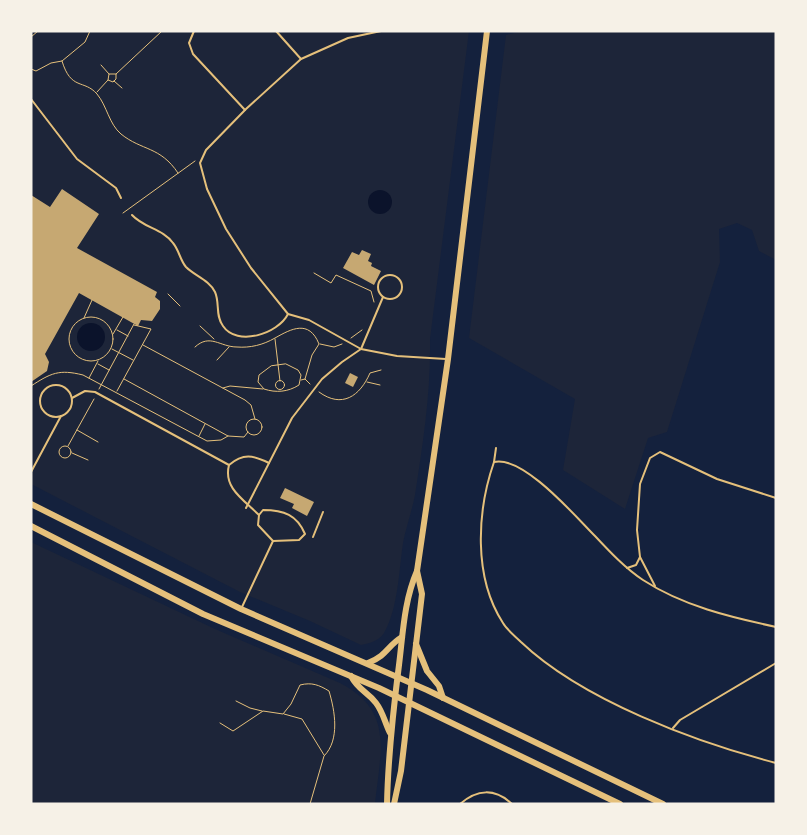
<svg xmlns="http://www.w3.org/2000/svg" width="807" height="835" font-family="Inter,sans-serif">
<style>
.green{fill:#1d2539}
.water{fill:#0b132b}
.building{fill:#c6a872}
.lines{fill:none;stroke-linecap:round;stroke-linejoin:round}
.path{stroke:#e5c07b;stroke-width:1}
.service{stroke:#e5c07b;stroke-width:2}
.primary{stroke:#e5c07b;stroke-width:6}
</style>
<rect width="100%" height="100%" fill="#14213d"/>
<g class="green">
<path d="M31 31H469L430 339C431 391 423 444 415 495 412 511 406 527 403 543 399 570 398 609 384 633 379 641 370 643 361 645L310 621 240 592 31 484Z"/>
<polygon points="523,31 776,31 776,260 759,251 752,230 737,223 719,229 720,262 667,432 648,438 625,509 563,470 575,399 469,338 506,35"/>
<path d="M31 542 215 629 340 683C395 711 380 753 375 804H31Z"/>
</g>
<g class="water">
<circle cx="380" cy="202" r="12"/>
<circle cx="91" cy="337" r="14"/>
</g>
<g class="building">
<polygon points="62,189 99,214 77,248 157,292 155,297 160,301 160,309 152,321 141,320 138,326 79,293 45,354 49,362 47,371 31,382 31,195 50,207"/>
<polygon points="362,250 371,254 368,261 372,263 371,266 381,271 374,285 343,268 352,252 359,255"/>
<polygon points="350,373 358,377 353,387 345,383"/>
<polygon points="285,488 314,502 307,516 292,508 294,504 280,498"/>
</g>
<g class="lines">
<g class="path">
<polyline points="31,37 38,31"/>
<path d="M62 61C71 91 84 79 97 94 107 106 109 124 121 134 142 151 160 146 178 173"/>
<polyline points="101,65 109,74"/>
<polyline points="31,69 36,71 51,63 62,61 85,42 90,31"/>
<polyline points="116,74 109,74 108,80 113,82 116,79 116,74 162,31"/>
<polyline points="114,81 122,88"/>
<polyline points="97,92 108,80"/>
<polyline points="123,213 195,161"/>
<polyline points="314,273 331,283 336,275 371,291 374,302"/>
<polyline points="168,294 180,306"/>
<circle cx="91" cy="339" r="22"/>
<polyline points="84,318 92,300"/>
<polyline points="200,326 214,339"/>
<polyline points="117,330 128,336"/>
<polyline points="113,334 123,317"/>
<polyline points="351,338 362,330"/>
<polyline points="275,339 280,381"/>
<polyline points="320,344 334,347 342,344"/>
<polyline points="143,345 245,400 251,405 255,419"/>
<path d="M195 347C210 333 220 347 237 347 250 348 263 345 275 338 291 329 309 319 319 344L312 355 305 379"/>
<polyline points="112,349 133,360"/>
<polyline points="217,360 229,347"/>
<polyline points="98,364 109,370"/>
<path d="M286 364 298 370 301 375 299 385C288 392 276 393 264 389L258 382 259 375 271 366Z"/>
<polyline points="89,378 98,361"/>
<polyline points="124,379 228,436 244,437 248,432"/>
<polyline points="301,380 305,379 310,384"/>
<circle cx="280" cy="385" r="4.5"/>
<polyline points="367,382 380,385"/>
<path d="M31 386C51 373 59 369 83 375L207 441 221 440 228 436"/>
<polyline points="223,388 230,386 263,389"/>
<polyline points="99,389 134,324"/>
<polyline points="117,391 151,329 134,325"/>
<path d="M319 392C342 409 360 396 370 373L381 370"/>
<circle cx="254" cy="427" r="8"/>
<polyline points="77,430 98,442"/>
<polyline points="199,436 205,424"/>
<circle cx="65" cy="452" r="6"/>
<polyline points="68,446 94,399"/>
<polyline points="72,453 88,460"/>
<polyline points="236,701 250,708 262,711"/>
<polyline points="284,714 302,719 324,755"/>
<path d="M220 723 233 731 263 711 283 714 291 704 300 685C312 682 319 685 329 691 335 711 340 740 324 756L310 804"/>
</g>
<g class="service">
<polyline points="194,31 189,43 193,54 245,110"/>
<polyline points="276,31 301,59"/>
<polyline points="381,31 348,38 301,59 246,109 206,150 200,163 207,189 226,229 251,268 288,314 309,320 361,349 397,356 446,359"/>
<polyline points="31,99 77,159 116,188 121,198"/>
<path d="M132 215C144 228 163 229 173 243 179 250 180 260 186 267 195 276 209 280 215 292 220 303 215 315 223 326 237 347 278 334 288 314"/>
<circle cx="390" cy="287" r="12"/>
<circle cx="56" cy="401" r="16"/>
<polyline points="72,398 85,391 95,392 229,465"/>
<polyline points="494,462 496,448"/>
<polyline points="31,472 61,416"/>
<polyline points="246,508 292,418 322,379 342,362 361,349 383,297"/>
<path d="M259 515C244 500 223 488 229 465 243 453 253 455 269 463"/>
<polyline points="313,537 323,512"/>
<polyline points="627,568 636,565 640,557"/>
<polyline points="655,586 640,557 637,530 640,484 650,458 660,452 717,479 776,498"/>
<path d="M242 607 273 541 299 540 305 534C297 515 284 510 263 510L259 515 258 525 273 541"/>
<path d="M776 627C730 617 683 606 643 580 625 568 610 552 595 536 575 516 523 455 494 462 477 511 473 577 503 623 507 630 515 636 521 642 582 700 695 742 776 763"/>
<polyline points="673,728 680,720 776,663"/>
<path d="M460 804C477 789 495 788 512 804"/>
</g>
<g class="primary">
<polyline points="31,504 241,609 427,690 663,804"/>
<polyline points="31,526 203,614 379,688 620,804"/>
<polyline points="416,644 427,671 439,686 443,698"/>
<path d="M368 663C388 655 387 646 402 637"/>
<path d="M351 676C359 691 367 691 376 703 383 712 385 723 390 733"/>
<path d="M387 804C388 757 393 712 399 665 403 633 404 601 417 571L448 359 487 31"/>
<polyline points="394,804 401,771 422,594 417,571"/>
</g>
</g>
<rect width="807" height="835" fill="none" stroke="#f6f1e7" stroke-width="65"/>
</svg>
